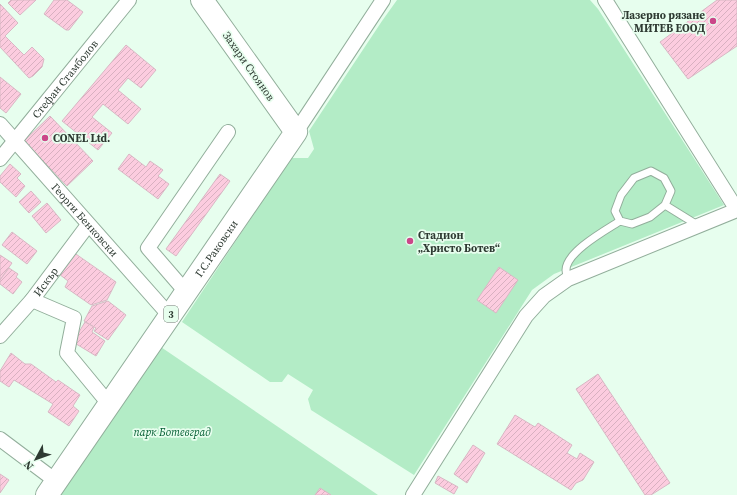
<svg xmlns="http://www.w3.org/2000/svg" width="737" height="495" font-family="'Source Serif 4',serif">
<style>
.green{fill:#b3ecc6}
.building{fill:url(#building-hatch);stroke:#d8b8c4}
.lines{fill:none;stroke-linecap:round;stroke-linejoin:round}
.service-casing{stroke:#92ae9b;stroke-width:9}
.minor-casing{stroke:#92ae9b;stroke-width:16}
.primary-casing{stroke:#92ae9b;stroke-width:24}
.service{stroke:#fff;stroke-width:7}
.minor{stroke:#fff;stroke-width:14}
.primary{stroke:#fff;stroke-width:22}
.poi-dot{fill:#cb4689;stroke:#e7feee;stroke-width:1.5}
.labels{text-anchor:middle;stroke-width:3.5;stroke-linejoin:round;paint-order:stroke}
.shield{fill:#e7feee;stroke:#66756a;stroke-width:1}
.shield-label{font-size:10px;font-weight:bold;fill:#2e3a32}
.poi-label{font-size:11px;font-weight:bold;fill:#2e3a32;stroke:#e7feee;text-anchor:start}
.street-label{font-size:11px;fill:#2e3a32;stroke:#e7feee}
.park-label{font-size:11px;font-style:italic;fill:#076036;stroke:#e7feee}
</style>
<defs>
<pattern id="building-hatch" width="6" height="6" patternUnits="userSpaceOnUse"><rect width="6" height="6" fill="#fcccdf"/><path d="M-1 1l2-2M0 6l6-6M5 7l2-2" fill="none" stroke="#d8b0c0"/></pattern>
</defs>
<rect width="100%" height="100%" fill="#e7feee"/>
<g class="green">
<polygon points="397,0 590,0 598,9 724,205 554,274 532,290 414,475 311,410 308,399 313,390 288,374 282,382 270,382 182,322 291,158 308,158 314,149 309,131 382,21"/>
<polygon points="155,343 378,495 52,495"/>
</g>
<g class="building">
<polygon points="11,0 36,0 20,15 8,3"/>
<polygon points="54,0 67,0 83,12 69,30 66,30 44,14"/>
<polygon points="717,0 737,0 737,46 688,79 660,42"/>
<polygon points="0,4 18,23 5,36 24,55 32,47 44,59 42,67 33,76 29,78 0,47"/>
<polygon points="126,45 156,70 141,88 128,78 118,90 141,109 128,124 103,104 92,117 112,133 98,150 62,121"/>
<polygon points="0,77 21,94 6,113 0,108"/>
<polygon points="50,116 93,161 67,186 24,141"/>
<polygon points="129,154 146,167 150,161 163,170 158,176 169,184 158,199 118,169"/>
<polygon points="10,164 21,174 17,178 25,186 16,197 0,182 0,176"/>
<polygon points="220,174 230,181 176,256 166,249"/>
<polygon points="31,191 41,202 29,213 19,202"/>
<polygon points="47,203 61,220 46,233 32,216"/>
<polygon points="12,232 37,251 27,264 2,245"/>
<polygon points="73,252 116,282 107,300 91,305 65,287 68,281 59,274"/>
<polygon points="0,255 12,263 0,280"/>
<polygon points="499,267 518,280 496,313 477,300"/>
<polygon points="9,268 18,274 16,277 22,282 13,294 0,284 0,280"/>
<polygon points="108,301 126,315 108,340 94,331 96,328 84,321 92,306"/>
<polygon points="85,322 94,327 92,332 105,341 96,356 73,342"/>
<polygon points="11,353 25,364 31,364 56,382 58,380 80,395 73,406 79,411 69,426 48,412 53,404 14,380 9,387 0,381 0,371"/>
<polygon points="598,374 670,483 651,495 645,495 576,389"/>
<polygon points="515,415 535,427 538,423 572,445 567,453 577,459 580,453 594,462 583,480 576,483 571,490 497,444"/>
<polygon points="473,445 485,453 467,483 454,474"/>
<polygon points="0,474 9,480 0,493"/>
<polygon points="438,476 458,487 454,494 435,483"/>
<polygon points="320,488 331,495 315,495"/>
</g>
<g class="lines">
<g class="service-casing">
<g id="service">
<polyline points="665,205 671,191 664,178 651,171 634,178 621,195 615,211 620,221 632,224 650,217 665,205 699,226"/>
<path d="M568 279C568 277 566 273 566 270 566 252 606 230 620 221"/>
</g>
</g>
<g class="minor-casing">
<g id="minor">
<polyline points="605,0 737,210"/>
<path id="s1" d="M0 124 170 316"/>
<polyline points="296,132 383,0"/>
<path id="s2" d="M0 159 129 0"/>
<polyline points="186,292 148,248 228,132"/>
<polyline points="32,300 74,318 67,353 109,404"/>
<path id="s3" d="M0 336 32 300 88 225"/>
<polyline points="0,439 56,481"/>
<polyline points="413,495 526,316 544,296 568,279 737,210"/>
</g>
</g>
<g class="primary-casing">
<g id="primary">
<path id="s4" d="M47 495 296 132 202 0"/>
</g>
</g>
<use href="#service" class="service"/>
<use href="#minor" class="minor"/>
<use href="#primary" class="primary"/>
</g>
<g class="poi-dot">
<circle cx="713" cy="21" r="4"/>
<circle cx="45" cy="138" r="4"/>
<circle cx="410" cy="241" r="4"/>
</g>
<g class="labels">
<rect class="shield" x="164" y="306" width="14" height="16" rx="3"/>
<g class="shield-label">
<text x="171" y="318">3</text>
</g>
<g class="poi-label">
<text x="705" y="19" text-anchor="end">Лазерно рязане<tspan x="705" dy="13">МИТЕВ ЕООД</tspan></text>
<text x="53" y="142">CONEL Ltd.</text>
<text x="418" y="239">Стадион<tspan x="418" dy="13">„Христо Ботев“</tspan></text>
</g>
<g class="street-label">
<text transform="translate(249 66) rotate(55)" y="4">Захари Стоянов</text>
<text dy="4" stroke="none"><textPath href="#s2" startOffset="103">Стефан Стамболов</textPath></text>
<text dy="4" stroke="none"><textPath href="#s1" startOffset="128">Георги Бенковски</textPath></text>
<text dy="4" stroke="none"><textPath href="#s4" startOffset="299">Г.С.Раковски</textPath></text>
<text dy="4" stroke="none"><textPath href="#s3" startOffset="71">Искър</textPath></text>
</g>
<g class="park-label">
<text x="172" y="436">парк Ботевград</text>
</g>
</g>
<g transform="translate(36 459) rotate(229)" stroke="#e7feee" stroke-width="3" paint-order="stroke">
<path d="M0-3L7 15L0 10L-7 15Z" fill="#2e3a32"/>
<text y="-6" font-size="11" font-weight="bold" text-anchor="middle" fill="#2e3a32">N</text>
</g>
</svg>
